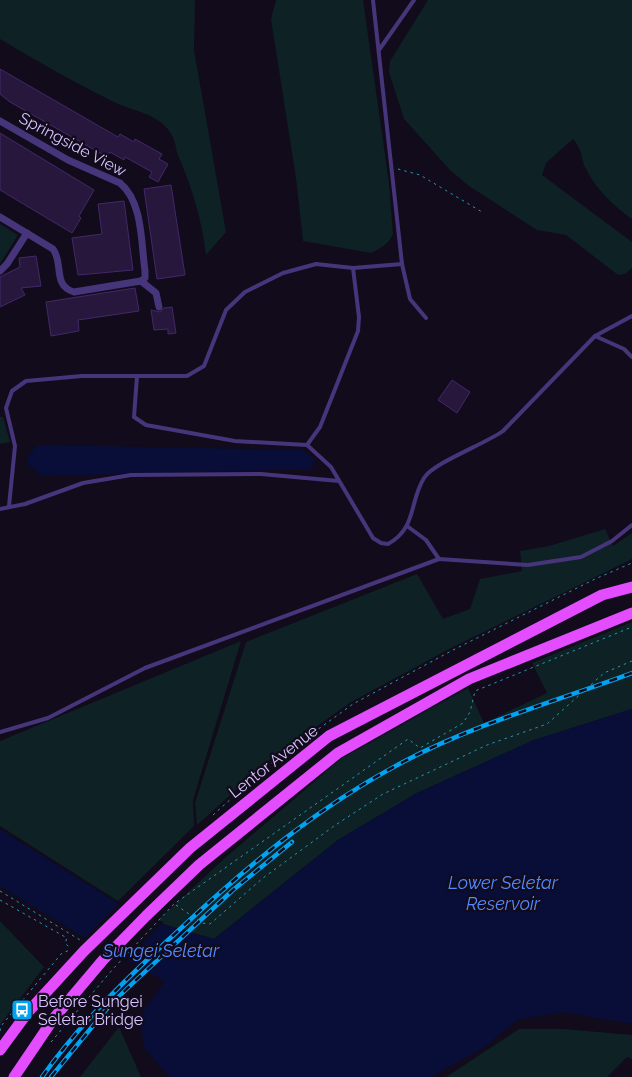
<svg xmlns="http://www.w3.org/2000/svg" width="632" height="1077" font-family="Raleway,sans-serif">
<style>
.green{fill:#0e2125}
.water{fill:#080e37}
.pier{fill:#110b1b}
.building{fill:#27173c;stroke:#432869}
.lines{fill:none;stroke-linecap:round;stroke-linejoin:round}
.path{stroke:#2b98ad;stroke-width:1;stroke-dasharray:2.5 4;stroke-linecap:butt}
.lane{stroke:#47357b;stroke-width:4}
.street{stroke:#47357b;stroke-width:7}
.primary{stroke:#e44cff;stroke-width:11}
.rail-casing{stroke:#00a3f0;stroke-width:4.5}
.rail{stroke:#110b1b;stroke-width:2.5;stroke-dasharray:8;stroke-linecap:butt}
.labels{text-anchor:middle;stroke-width:4.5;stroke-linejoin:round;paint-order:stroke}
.street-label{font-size:16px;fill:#d8c5ff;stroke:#110b1b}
.poi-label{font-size:16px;fill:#d8c5ff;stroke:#110b1b;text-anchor:start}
.water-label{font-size:18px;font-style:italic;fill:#5389ff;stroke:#110b1b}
</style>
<rect width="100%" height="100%" fill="#110b1b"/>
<g class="green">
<path d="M0 0H195L194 50 226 232 206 255C202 221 193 191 180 160 173 145 179 142 165 126 153 113 130 110 114 102 75 83 37 61 0 39Z"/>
<path d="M276 0H363L389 183 393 234C389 244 381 248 371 253L303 241 296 178 271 19Z"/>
<path d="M428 0H632V219C613 206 595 188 585 167 580 155 583 151 573 139L546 163 542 175 632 242V268L625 274 618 275 566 235 537 230 469 186 450 170 404 119 389 72 390 61Z"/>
<polygon points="0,224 18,235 0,264"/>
<polygon points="0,417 3,417 10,442 0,444"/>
<polygon points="605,529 613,546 632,533 632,559 451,648 351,702 268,761 197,825 195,803 246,642 417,574 443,619 470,609 480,579 522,571 520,551 549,546"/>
<polygon points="632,622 632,709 534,740 417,793 338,840 214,939 156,922 226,857 341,759 468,688 484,723 547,693 532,663"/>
<polygon points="241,641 193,800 194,826 118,901 0,826 0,741"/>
<polygon points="0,921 44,967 0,1025"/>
<polygon points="119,1027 141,1077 80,1077"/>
<polygon points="519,1029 564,1029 632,1035 632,1059 627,1057 607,1077 446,1077"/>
</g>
<g class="water">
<polygon points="37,445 303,450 315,459 311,469 43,476 27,464 29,455"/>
<polygon points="632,709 632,1024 563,1012 517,1020 485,1047 431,1077 169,1077 144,1047 140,1016 165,981 78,934 0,886 0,829 141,918 214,939 338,840 417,793 534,740"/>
</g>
<polygon class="pier" points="121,902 142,916 164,922 124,962 83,940"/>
<g class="building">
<polygon points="0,69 118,137 120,134 134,142 135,139 162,154 159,159 168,164 158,182 149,177 152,172 125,157 124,160 110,152 107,157 10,102 0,94"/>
<polygon points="0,133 94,190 79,216 81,218 72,233 0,190"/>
<polygon points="171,185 185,275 157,279 144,189"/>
<polygon points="124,201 133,270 78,275 72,238 102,234 98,204"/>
<polygon points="36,256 41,286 21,288 25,295 0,307 0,277 20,267 19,258"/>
<polygon points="135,288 139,311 78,320 79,331 51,336 46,302"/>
<polygon points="172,307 176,333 168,334 168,329 154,330 151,310 160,312 164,308"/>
<polygon points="452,380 470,392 457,413 438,400"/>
</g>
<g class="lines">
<g class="path">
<polyline points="398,169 420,175 482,212"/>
<polyline points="213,815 270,764 353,704 453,650 595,579 632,563"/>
<polyline points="0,891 80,940"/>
<polyline points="0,900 67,938 65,943 71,949"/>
<polyline points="176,905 202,923 210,924 263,878 334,826 383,794 487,745 547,724 604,673 632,661"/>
<polyline points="0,1031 1,1026 62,953 70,950"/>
<polyline points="51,1042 112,970 174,904 408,739 420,748 463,723 470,712 475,691 632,627"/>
</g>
<g class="lane">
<polyline points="373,0 402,264 410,299 426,318"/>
<polyline points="379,50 414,0"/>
<polyline points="595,336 624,349 632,357"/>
<polyline points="137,376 134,417 146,425 235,441 307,445 320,427 358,331 359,317 353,268"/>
<path d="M307 445 331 467 373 538 381 543 388 544C417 528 409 502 424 478 433 463 485 444 503 431L595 336 632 316"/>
<polyline points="9,506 15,446 6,408 12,391 26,381 82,376 187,376 204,366 226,310 245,292 283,273 316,264 353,268 402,264"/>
<polyline points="0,509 25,504 83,483 131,475 261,474 339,481"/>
<polyline points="407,526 426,540 439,559"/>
<polyline points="0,732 48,718 145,668 439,559 528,565 581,557 612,541 632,525"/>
</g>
<g class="street">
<path d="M0 121 68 160 120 183C143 202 141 243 145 271V278L141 281"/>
<path d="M0 217 53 249C64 264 52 285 74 292L141 281"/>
<polyline points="0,271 7,264 27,233"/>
<polyline points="141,281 156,293 159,307"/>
</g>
<g class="primary">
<polyline points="0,1050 28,1012 84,951 190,848 329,736 602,595 632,587"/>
<polyline points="14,1077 54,1018 103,960 146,916 199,865 338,753 469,679 632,613"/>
</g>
<g class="rail-casing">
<g id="rail">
<path d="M42 1077C81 1022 128 977 178 931 247 866 319 806 403 762 475 724 556 701 632 673"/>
<polyline points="51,1077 110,1005 135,981 233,890 292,842"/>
</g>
</g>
<use href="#rail" class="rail"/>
</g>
<defs>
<g id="bus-square" transform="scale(1.125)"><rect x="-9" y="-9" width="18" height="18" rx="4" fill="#00a3f0" stroke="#110b1b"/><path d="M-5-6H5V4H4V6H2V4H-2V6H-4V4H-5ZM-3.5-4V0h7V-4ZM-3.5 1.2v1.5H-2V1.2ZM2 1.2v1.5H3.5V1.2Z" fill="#fff"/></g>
</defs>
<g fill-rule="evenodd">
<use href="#bus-square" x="22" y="1010"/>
</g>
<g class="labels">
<g class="street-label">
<text transform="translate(73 144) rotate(28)" y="6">Springside View</text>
<text transform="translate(273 761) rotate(-38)" y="6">Lentor Avenue</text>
</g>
<g class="poi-label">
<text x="38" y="1007">Before Sungei<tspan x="38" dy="18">Seletar Bridge</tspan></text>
</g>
<g class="water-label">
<text x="503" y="889">Lower Seletar<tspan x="503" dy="21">Reservoir</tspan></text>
<text x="161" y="957">Sungei Seletar</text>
</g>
</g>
</svg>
